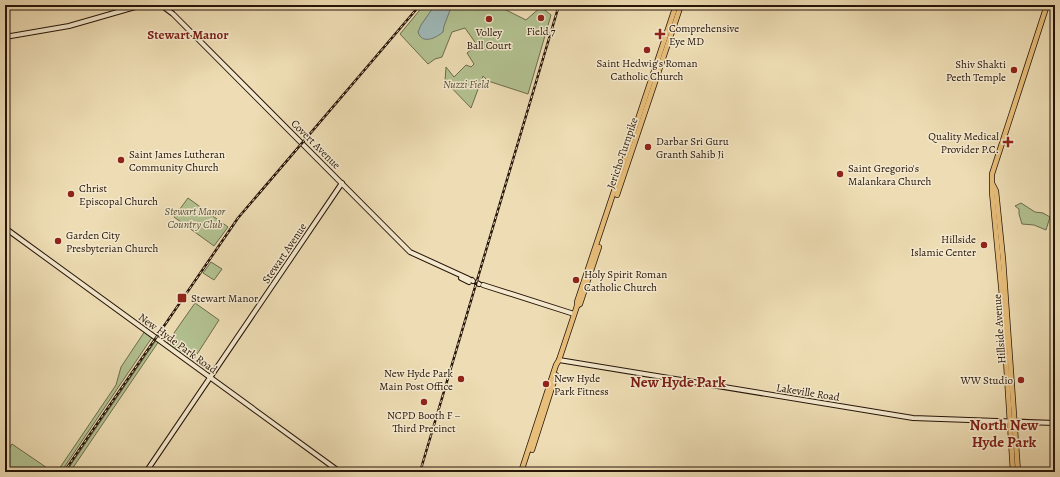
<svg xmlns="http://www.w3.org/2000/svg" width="1060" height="477" font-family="Alegreya,serif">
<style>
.green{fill:#b3c291;stroke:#6c6b4c}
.water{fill:#9eb9b8;stroke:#6e7772}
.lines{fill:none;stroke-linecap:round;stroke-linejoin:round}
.secondary-casing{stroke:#261408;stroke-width:6}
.primary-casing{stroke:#261408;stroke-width:6}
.secondary{stroke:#f4e9ce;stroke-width:4}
.primary{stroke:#e7be7a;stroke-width:4.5}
.rail-casing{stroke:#261408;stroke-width:2.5}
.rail{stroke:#f4e9ce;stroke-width:1;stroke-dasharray:3;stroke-linecap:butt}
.poi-dot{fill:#8f2418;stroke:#f4e9ce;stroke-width:1.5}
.labels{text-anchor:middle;stroke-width:3;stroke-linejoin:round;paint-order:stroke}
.poi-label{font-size:11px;fill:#261408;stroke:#f4e9ce;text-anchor:start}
.park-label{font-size:11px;font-style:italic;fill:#575138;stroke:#f4e9ce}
.street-label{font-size:11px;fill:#261408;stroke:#f4e9ce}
.quarter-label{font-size:13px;font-weight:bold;fill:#7a1f14;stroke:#f4e9ce}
.district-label{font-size:15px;font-weight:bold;fill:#7a1f14;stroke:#f4e9ce}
</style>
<rect width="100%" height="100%" fill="#eeddb4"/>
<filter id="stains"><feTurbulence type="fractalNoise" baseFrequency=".005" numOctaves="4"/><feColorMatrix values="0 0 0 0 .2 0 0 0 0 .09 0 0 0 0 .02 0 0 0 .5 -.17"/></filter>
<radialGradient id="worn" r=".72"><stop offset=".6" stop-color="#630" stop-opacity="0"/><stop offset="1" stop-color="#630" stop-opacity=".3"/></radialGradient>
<g class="green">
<polygon points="424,5 501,5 500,7 526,20 541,7 551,15 528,94 488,81 483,76 471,108 445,81 446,67 454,77 466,65 471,67 474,64 467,53 477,45 465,28 452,32 442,57 435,59 428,64 400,34"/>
<polygon points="188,198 228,227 214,246 174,217"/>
<polygon points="1021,203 1035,212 1043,213 1050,217 1046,230 1034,225 1022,224 1019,214 1019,209 1015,206"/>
<polygon points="211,262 222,269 214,280 203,273"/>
<polygon points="195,303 219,320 192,362 167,343"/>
<polygon points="145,331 153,336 61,472 57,472 116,385 121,367"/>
<polygon points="157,339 159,341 70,472 66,472"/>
<polygon points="12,444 53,472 5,472 5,455"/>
</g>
<path class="water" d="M435 5H452L444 26 443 32C436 38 422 45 418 32L421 25Z"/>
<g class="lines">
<g class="secondary-casing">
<g id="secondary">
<polyline points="161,5 173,14 410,252 469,279"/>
<polyline points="5,37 69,26 142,5"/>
<polyline points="5,228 340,472"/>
<polyline points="461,278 469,282"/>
<polyline points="472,280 473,281"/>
<polyline points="477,283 479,284"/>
<polyline points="483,285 574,314"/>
<polyline points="559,360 913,418 1055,423"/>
<polyline points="146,472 342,183"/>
</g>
</g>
<g class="primary-casing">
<g id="primary">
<polyline points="993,185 996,191 1003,259 1018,472"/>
<polyline points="617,195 681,5"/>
<polyline points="577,306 580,304 599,247"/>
<polyline points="532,450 556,375"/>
<polyline points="521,472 556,365 559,360 577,306 577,302 676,5"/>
<polyline points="1013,472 1002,296 992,192 992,174 1047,5"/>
</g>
</g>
<use href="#secondary" class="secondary"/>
<use href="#primary" class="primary"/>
<g class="rail-casing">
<g id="rail">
<polyline points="64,472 238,218 420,5"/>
<polyline points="420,472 559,5"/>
</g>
</g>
<use href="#rail" class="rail"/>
</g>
<g class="poi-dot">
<circle cx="541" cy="18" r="4"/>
<circle cx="489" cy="19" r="4"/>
<path d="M658 28h4v4h4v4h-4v4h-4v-4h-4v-4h4z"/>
<circle cx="647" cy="50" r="4"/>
<circle cx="1014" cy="70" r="4"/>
<path d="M1006 136h4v4h4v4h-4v4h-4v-4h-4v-4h4z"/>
<circle cx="648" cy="147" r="4"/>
<circle cx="121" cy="160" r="4"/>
<circle cx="840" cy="174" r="4"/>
<circle cx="71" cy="194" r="4"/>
<circle cx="58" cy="241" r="4"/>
<circle cx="984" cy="245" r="4"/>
<circle cx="576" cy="280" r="4"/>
<rect x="177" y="293" width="10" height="10" rx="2"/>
<circle cx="461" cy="379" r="4"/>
<circle cx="1021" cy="380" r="4"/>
<circle cx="546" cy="384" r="4"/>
<circle cx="424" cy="402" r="4"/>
</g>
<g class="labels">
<g class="poi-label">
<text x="669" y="32">Comprehensive<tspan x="669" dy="13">Eye MD</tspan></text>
<text x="541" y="35" text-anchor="middle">Field 7</text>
<text x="489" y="36" text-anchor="middle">Volley<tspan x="489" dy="13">Ball Court</tspan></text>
<text x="647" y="67" text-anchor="middle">Saint Hedwig's Roman<tspan x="647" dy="13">Catholic Church</tspan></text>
<text x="1006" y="68" text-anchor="end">Shiv Shakti<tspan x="1006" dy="13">Peeth Temple</tspan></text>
<text x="999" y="140" text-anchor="end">Quality Medical<tspan x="999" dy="13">Provider P.C.</tspan></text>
<text x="656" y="145">Darbar Sri Guru<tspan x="656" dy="13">Granth Sahib Ji</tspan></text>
<text x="129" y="158">Saint James Lutheran<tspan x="129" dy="13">Community Church</tspan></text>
<text x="848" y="172">Saint Gregorio's<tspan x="848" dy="13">Malankara Church</tspan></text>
<text x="79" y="192">Christ<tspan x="79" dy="13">Episcopal Church</tspan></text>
<text x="66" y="239">Garden City<tspan x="66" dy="13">Presbyterian Church</tspan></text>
<text x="976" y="243" text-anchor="end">Hillside<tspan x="976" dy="13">Islamic Center</tspan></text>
<text x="584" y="278">Holy Spirit Roman<tspan x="584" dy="13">Catholic Church</tspan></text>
<text x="191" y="302">Stewart Manor</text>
<text x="453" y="377" text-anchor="end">New Hyde Park<tspan x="453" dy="13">Main Post Office</tspan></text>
<text x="554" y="382">New Hyde<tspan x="554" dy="13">Park Fitness</tspan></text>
<text x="1013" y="384" text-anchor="end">WW Studio</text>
<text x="424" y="419" text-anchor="middle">NCPD Booth F –<tspan x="424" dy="13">Third Precinct</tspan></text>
</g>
<g class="park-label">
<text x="466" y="88">Nuzzi Field</text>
<text x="195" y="215">Stewart Manor<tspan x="195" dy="13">Country Club</tspan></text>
</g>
<g class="street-label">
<text transform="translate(316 144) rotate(45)" y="4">Covert Avenue</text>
<text transform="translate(622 153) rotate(-71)" y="4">Jericho Turnpike</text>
<text transform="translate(284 253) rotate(-56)" y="4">Stewart Avenue</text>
<text transform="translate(999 329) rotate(-94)" y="4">Hillside Avenue</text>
<text transform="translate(178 343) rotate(36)" y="4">New Hyde Park Road</text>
<text transform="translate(808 392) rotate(9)" y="4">Lakeville Road</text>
</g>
<g class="quarter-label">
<text x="188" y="39">Stewart Manor</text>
</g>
<g class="district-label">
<text x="678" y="387">New Hyde Park</text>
<text x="1004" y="430">North New<tspan x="1004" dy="17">Hyde Park</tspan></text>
</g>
</g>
<rect width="1060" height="477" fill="none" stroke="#eeddb4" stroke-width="20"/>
<rect x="6" y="6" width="1048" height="465" fill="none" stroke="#261408" stroke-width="2"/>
<rect x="10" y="10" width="1040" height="457" fill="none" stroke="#261408"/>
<rect width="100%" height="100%" filter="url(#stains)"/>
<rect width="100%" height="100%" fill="url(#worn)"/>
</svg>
